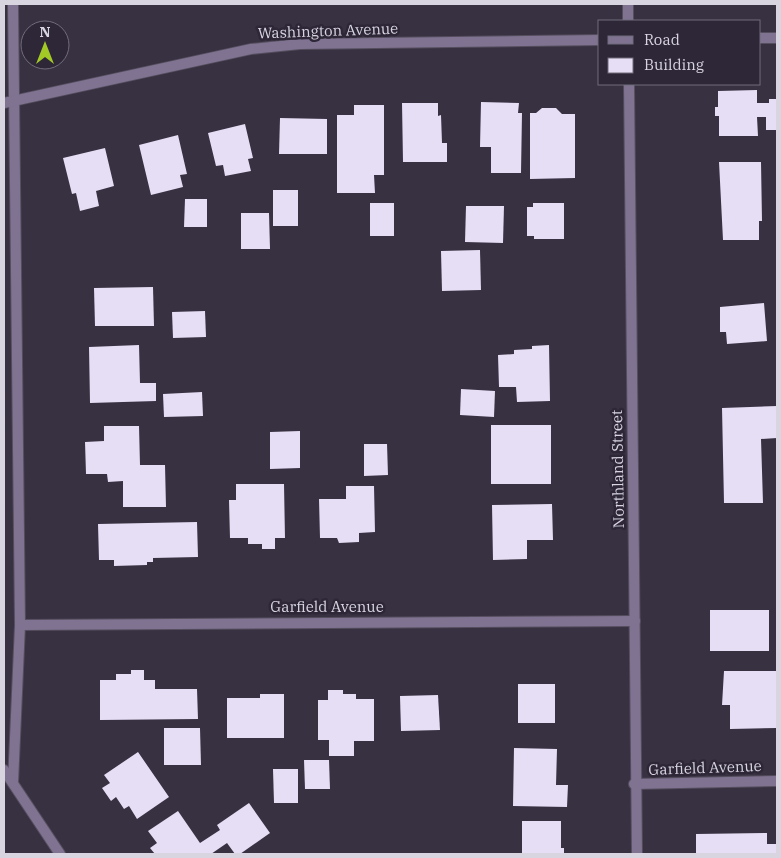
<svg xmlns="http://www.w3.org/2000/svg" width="781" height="858" font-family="'IBM Plex Serif',serif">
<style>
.building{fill:#e6def4}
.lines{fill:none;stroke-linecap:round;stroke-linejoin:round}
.street-casing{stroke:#554e5e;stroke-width:12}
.street{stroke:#7f7391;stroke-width:10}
.labels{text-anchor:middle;stroke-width:5;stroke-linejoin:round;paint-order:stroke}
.street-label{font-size:15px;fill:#d8d4e0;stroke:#2d2738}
</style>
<rect width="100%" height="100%" fill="#383142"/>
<g class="building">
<polygon points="757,90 757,103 769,103 769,99 777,99 777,130 766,130 766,117 757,117 758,136 719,136 719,116 715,116 715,107 718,107 718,91"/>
<polygon points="481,102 519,103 518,113 522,113 521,173 491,173 491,147 480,147"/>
<polygon points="402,103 438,103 438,116 441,115 442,143 447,143 447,162 403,162"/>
<polygon points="354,105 384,105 384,175 374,175 375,193 337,193 337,115 354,115"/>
<polygon points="542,108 556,108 562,114 575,114 575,178 530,179 530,113 536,113"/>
<polygon points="280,118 327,119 327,154 279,154"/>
<polygon points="245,124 253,158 248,159 251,171 225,176 223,165 216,166 208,133"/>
<polygon points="178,135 187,174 180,175 183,187 151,195 139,145"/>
<polygon points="105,148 114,186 96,191 99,206 80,211 76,193 72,194 63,158"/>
<polygon points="719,162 761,162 762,221 759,221 759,240 723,240"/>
<rect x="273" y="190" width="25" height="36"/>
<polygon points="185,199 207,199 207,227 184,227"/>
<rect x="370" y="203" width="24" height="33"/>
<polygon points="533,203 564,203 564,239 534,239 534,236 527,236 527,207 533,207"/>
<polygon points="466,206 504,206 503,243 465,242"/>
<polygon points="241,213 269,213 270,249 241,249"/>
<polygon points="480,250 481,290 442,291 441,251"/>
<polygon points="153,287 154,326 95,326 94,288"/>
<polygon points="764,303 767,341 727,344 726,332 720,332 720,307"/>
<polygon points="205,311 206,337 173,338 172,312"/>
<polygon points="139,345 140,383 156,383 156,401 90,403 89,347"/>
<polygon points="549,345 550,401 517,402 516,387 499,387 498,355 514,354 514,350 532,349 532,346"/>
<polygon points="461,389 495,391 494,417 460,415"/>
<polygon points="202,392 203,416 164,417 163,394"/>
<polygon points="777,406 777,438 761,439 763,503 724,503 722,408"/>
<rect x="491" y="425" width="60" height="59"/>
<polygon points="104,426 139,426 140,465 165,465 166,507 123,507 123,481 108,482 107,474 86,474 85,442 104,441"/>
<polygon points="300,431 300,468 270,469 270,432"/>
<polygon points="364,444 387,444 388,475 364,476"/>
<polygon points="236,484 284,484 285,538 275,538 275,549 262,549 262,544 248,544 248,538 230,538 229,500 236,500"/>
<polygon points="346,486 374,486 375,532 359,533 359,542 339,543 337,538 320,538 319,499 346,499"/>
<polygon points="552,504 553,540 527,540 527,559 493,560 492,505"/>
<polygon points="197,522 198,557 153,558 153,562 147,562 147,565 114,566 114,560 99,560 98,524"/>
<rect x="710" y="610" width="59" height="41"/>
<polygon points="131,670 144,670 144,680 155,680 155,689 197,689 198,719 100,720 100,680 116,680 116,674 131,674"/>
<polygon points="724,671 777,671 777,728 730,729 730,705 722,705"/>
<rect x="518" y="684" width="37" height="39"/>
<polygon points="328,690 343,690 343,694 356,694 356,699 374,699 374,741 354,741 354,756 329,756 329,740 318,740 318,700 328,700"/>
<polygon points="260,694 284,694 284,738 227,738 227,698 260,698"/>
<polygon points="438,695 440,730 401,731 400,696"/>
<polygon points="164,728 200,728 201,765 164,765"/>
<polygon points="514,748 557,749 556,785 568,785 567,807 513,806"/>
<polygon points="138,752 169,797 137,819 129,806 124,809 116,797 111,801 102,788 110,783 104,775"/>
<polygon points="304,760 329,760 330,789 305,789"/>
<polygon points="273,769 298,769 298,803 274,803"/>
<polygon points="249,803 270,833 240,854 235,854 227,843 211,854 155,854 150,848 157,843 148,831 178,811 200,843 220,830 217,825"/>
<polygon points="522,821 561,821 561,848 564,848 564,854 522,854"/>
<polygon points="767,833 767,844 777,844 777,854 696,854 696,834"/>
</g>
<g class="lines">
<g class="street-casing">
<g id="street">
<polyline points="13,4 20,625 13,783"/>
<polyline points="628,4 628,21"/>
<polyline points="760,38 777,38"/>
<polyline points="629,84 637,854"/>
<polyline points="4,103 251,49 300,44 600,40"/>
<polyline points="20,625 635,621"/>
<polyline points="4,770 60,854"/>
<polyline points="634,784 777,781"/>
</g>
</g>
<use href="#street" class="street"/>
</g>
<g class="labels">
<g class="street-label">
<text transform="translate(328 31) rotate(-2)" y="5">Washington Avenue</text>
<text transform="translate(618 469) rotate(-91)" y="5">Northland Street</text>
<text x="327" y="612">Garfield Avenue</text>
<text transform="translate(705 768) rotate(-2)" y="5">Garfield Avenue</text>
</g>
</g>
<rect width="781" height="858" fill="none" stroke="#d8d4e0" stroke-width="10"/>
<rect x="598" y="20" width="162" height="65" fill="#2d2738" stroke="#716c7b"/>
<rect x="608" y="36" width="25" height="8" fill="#7f7391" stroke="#716c7b"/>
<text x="644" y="45" font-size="15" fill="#d8d4e0">Road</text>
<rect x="608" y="58" width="25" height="15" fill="#e6def4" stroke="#716c7b"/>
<text x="644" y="70" font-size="15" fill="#d8d4e0">Building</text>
<g transform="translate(45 45)"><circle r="24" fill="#2d2738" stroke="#716c7b"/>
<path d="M0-4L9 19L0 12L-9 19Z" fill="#a3c926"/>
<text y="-8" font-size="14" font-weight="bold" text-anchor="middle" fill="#d8d4e0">N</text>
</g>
</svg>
